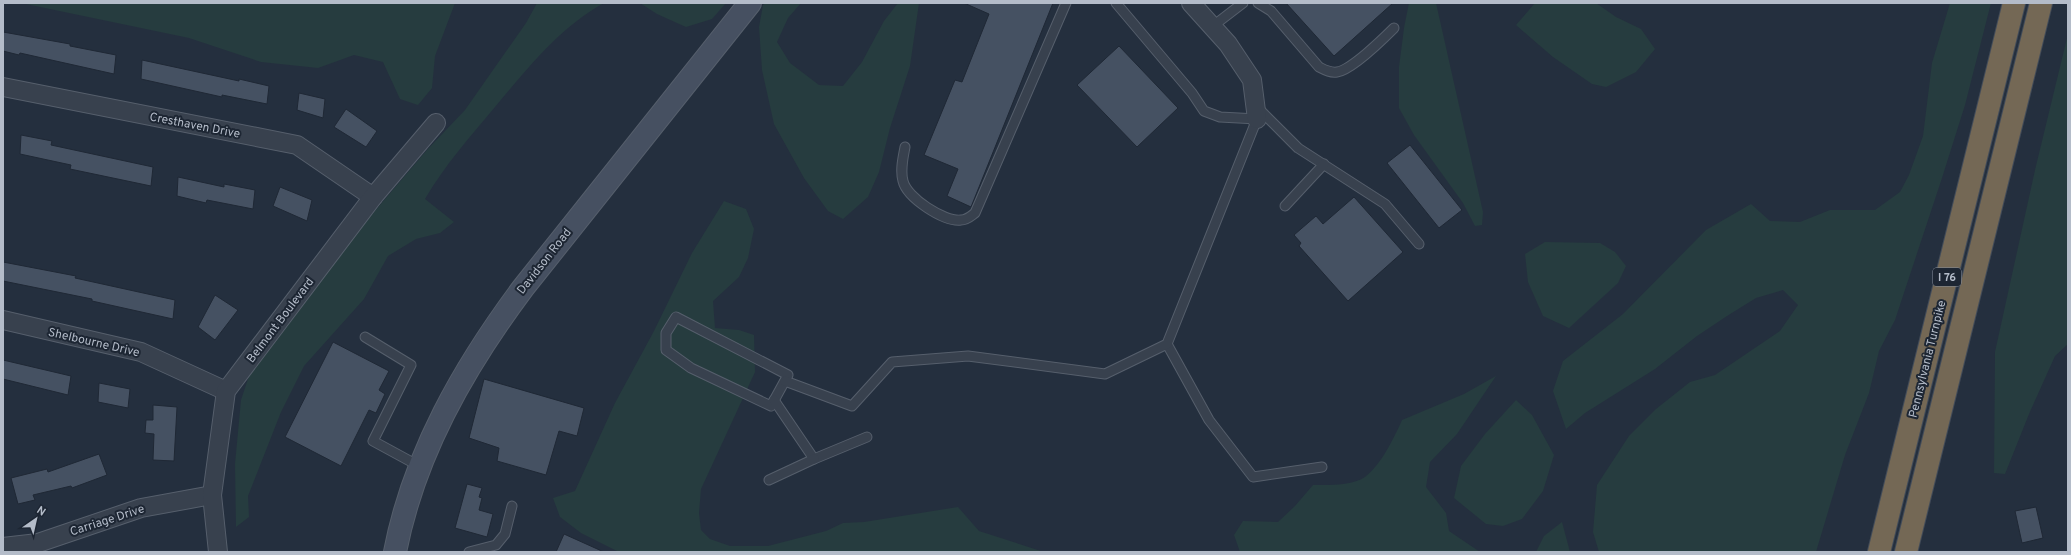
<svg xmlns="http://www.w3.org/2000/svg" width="2071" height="555" font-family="Overpass,sans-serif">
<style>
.green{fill:#263c3f}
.building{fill:#455162;stroke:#1f2835}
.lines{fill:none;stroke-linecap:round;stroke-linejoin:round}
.lane-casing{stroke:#565f6c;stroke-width:11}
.street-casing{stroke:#565f6c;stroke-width:20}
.secondary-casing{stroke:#565f6c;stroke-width:24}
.highway-casing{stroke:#434c59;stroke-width:24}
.lane{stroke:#38414e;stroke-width:9}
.street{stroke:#38414e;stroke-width:18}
.secondary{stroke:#465061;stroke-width:22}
.highway{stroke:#746855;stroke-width:22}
.labels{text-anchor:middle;stroke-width:4;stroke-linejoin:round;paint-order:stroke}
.shield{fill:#1d2633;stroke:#878f9c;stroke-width:1}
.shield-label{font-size:11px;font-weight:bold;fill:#b4bcc9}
.street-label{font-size:12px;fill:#b4bcc9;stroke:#1d2633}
</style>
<rect width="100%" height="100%" fill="#242f3e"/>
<g class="green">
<polygon points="21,3 455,3 435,56 432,88 418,105 400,99 383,62 354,55 318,68 261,62 189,38"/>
<path d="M537 3H604C560 27 527 69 495 107 469 138 445 165 425 199L454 222 440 233 416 239 388 256 364 299 304 366 281 412 248 496 249 517 236 527 235 464 241 400 251 370 339 253 426 151 465 110 526 23Z"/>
<polygon points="640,3 726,3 712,19 686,27 657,14"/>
<polygon points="766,3 801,3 788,18 777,42 790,63 819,85 843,86 862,62 884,21 898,3 919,3 910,66 890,128 879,172 868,197 843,219 828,211 804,178 774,124 762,70 759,27 763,5"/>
<polygon points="1409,3 1436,3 1483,212 1482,225 1475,226 1463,203 1414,135 1399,108 1399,67 1404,28"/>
<polygon points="1535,3 1596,3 1616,17 1641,29 1655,49 1636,72 1606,87 1592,84 1553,57 1516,25"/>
<polygon points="1950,3 1991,3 1965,105 1942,178 1895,320 1879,351 1869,393 1845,455 1816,552 1599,552 1593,532 1597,485 1629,436 1656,409 1690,382 1715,375 1780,331 1798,305 1783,290 1756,298 1727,316 1697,336 1655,369 1585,413 1566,429 1553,391 1563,361 1623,314 1706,230 1751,204 1770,221 1800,222 1830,210 1875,210 1900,192 1909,175 1923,136 1932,63"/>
<polygon points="2068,34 2068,344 2055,356 2029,414 2005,474 1994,473 1995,352 2035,170"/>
<polygon points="724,201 746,209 754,229 748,258 739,277 713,301 715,328 739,330 754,335 755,372 701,489 699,513 701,530 710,539 730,546 768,546 826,531 843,523 864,522 958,507 979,531 1044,552 619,552 581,533 560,517 553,498 575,491 615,403 654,331 692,253"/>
<polygon points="1545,242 1600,243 1615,252 1626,266 1618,283 1569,328 1543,316 1528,282 1525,254"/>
<path d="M1496 376 1457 434 1430 462 1426 487 1446 513 1449 531 1480 552H1240L1234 535 1243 521 1278 522 1295 506 1313 485C1328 485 1352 486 1365 477 1381 465 1394 438 1402 420L1464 394Z"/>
<polygon points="1516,400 1532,415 1554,455 1543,491 1522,519 1503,526 1486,524 1454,498 1461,466 1485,434"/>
<polygon points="1562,522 1570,552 1536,552 1544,536"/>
</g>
<g class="building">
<polygon points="964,3 1053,3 971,207 947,196 958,169 924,155 955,80 962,82 989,14"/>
<polygon points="1286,3 1393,3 1334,56"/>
<polygon points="3,32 70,44 70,46 116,55 114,74 20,53 19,55 3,51"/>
<polygon points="1119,46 1178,108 1137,147 1077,85"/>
<polygon points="142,60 239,81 239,79 269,86 267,104 222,95 222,97 141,79"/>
<polygon points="299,93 325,99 323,118 297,110"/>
<polygon points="346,109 377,131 366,147 334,127"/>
<polygon points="21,135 52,141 51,145 153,167 151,186 70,169 71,165 20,154"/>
<polygon points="1410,145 1462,210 1439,228 1387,163"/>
<polygon points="178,177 224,187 224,184 255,190 253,209 207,200 206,203 177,196"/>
<polygon points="280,187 312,200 307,221 273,206"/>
<polygon points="1354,197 1403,252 1348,301 1299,246 1301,243 1294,235 1316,216 1323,224"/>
<polygon points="3,262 76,276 75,278 175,300 173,319 92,301 92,299 3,281"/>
<polygon points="215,295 238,310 215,340 198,327"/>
<polygon points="333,342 389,371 379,390 385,394 376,413 369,410 341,466 285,437"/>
<polygon points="3,360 71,376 68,395 3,379"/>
<polygon points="484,379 584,408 577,436 559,431 546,475 497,461 499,448 469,438"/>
<polygon points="99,383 130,389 128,408 98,402"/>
<polygon points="153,405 177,407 174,461 153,460 154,434 145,433 146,420 153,420"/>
<polygon points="99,454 107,475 72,488 71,486 33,495 35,500 18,504 11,478 47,469 48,472"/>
<polygon points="467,484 482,488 479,497 482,498 479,510 493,514 487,537 455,528"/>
<polygon points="2036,507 2043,538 2022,543 2015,511"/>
<polygon points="564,534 604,552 556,552"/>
</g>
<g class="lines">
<g class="lane-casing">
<g id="lane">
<path d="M1258 3 1271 11 1319 67C1325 70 1330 73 1337 72 1351 70 1383 39 1394 28"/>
<polyline points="1213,26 1243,3"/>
<polyline points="1258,108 1298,148 1385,204 1419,244"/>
<path d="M905 147C903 158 900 170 903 181 907 198 944 222 961 220 967 220 971 216 975 213L1066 3"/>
<polyline points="1285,206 1324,164"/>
<polygon points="676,317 788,375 771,406 691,368 666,350 666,333"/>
<polyline points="365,337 411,365 373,441 419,466"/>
<polyline points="1167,344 1209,420 1253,477 1322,467"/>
<polyline points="785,381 852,406 892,362 968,356 1105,374 1167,344 1257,119 1220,117 1204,111 1192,93 1116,3"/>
<polyline points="774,400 814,459 867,437"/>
<polyline points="769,480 814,459"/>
<polyline points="469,552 496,545 505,534 512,506"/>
</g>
</g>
<g class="street-casing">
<g id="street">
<polyline points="1191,3 1228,44 1252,80 1257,119"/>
<polyline points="3,87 297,145 373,197"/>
<polyline points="3,320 141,352 226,391"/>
<polyline points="3,547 38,543 141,508 212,495"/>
<polyline points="218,552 212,495 226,391 373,197 436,123"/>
</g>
</g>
<g class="secondary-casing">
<path id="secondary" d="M395 552C414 454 464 367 523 288L750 3"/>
</g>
<g class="highway-casing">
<g id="highway">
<polyline points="1879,552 2014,3"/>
<polyline points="1906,552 2041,3"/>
</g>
</g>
<use href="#lane" class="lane"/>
<use href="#street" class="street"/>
<use href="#secondary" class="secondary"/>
<use href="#highway" class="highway"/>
</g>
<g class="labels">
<rect class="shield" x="1933" y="268" width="28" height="18" rx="3"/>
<g class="shield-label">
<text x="1947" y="281">I 76</text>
</g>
<g class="street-label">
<text transform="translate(195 125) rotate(11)" y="4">Cresthaven Drive</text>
<text transform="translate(544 261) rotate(-52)" y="4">Davidson Road</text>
<text transform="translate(280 320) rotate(-53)" y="4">Belmont Boulevard</text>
<text transform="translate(94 342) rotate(13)" y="4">Shelbourne Drive</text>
<text transform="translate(1927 359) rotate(-76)" y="4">Pennsylvania Turnpike</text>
<text transform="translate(107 520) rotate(-18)" y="4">Carriage Drive</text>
</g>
</g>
<rect width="2071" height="555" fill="none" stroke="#b4bcc9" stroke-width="8"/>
<g transform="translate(36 519) rotate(34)" stroke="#1d2633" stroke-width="3" paint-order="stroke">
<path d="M0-3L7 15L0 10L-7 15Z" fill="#b4bcc9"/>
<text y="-6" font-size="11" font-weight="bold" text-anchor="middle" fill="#b4bcc9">N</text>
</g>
</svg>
